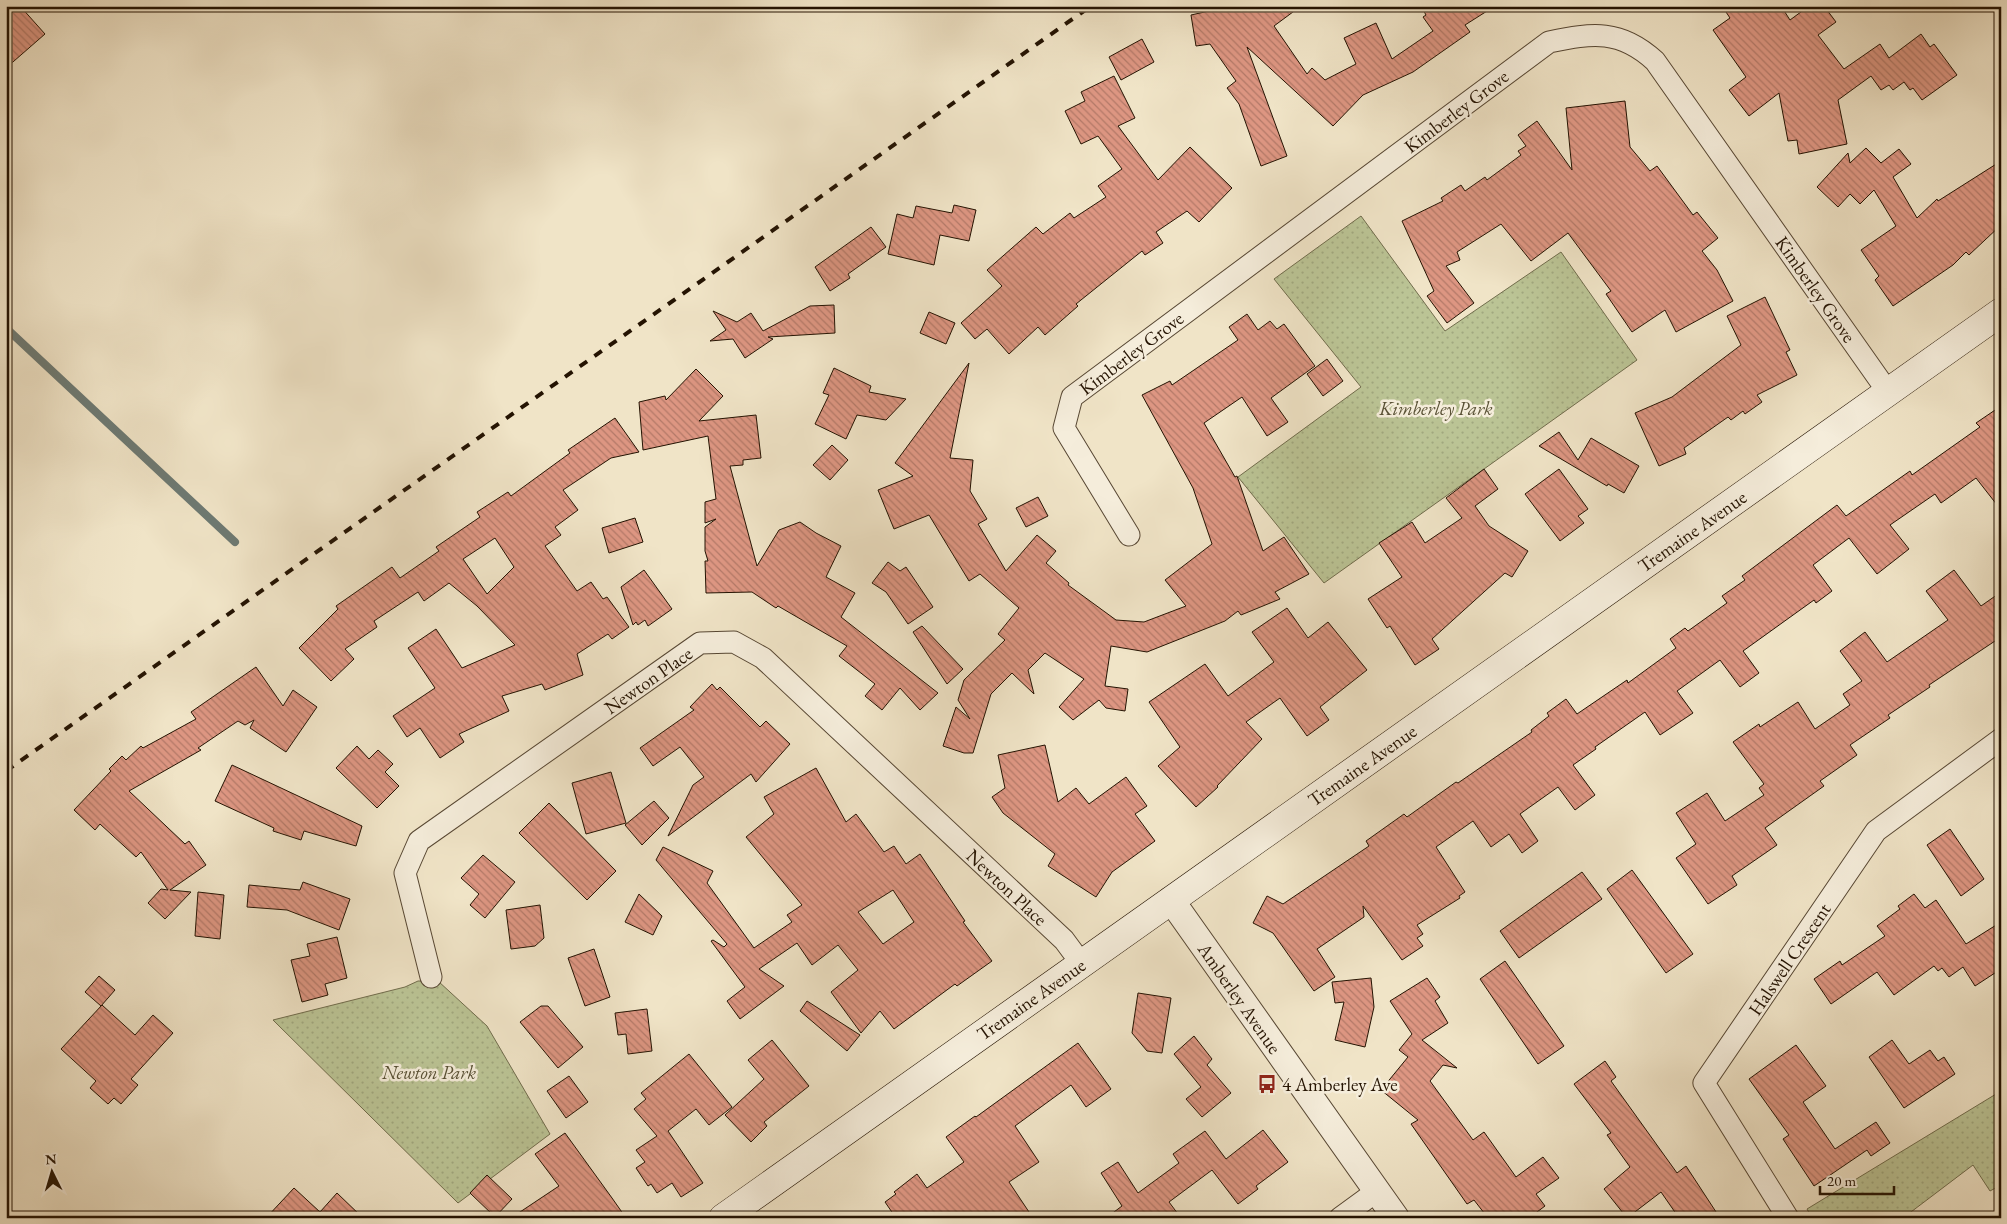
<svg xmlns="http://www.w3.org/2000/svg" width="2007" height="1224" font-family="'EB Garamond',serif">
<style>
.park{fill:url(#park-dots);stroke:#706c4c}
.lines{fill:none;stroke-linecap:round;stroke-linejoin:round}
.stream{stroke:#6d7972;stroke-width:8}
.building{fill:url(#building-back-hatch);stroke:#241302;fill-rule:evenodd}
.minor-casing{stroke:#574733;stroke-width:23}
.tertiary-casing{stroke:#574733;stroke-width:28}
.secondary-casing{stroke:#241302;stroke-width:29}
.minor{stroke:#f5eddb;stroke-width:21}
.tertiary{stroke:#f5eddb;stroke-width:26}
.secondary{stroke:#f5eddb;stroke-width:28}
.rail{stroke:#241302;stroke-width:4;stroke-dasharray:9 9;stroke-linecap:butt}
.labels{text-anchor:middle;stroke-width:5;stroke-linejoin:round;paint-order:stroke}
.street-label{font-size:19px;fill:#241302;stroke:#f5eddb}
.park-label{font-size:19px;font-style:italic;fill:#595135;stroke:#f5eddb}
.poi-label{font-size:19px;fill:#241302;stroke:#f5eddb;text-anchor:start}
</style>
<defs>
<pattern id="park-dots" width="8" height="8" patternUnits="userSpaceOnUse" patternTransform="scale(1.25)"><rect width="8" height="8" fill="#bbc495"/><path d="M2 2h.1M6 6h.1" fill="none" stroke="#a1a87f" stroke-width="1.8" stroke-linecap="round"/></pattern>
<pattern id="building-back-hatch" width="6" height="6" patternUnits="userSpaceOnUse" patternTransform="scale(1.25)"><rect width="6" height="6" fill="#dd9682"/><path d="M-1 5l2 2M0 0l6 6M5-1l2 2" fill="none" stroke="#b37968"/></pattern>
</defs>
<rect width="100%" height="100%" fill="#f0e4c7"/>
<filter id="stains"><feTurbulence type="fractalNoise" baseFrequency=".004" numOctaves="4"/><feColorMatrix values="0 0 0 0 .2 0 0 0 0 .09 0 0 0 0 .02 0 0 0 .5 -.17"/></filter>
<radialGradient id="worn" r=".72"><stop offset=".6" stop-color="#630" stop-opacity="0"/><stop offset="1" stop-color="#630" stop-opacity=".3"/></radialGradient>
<g class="park">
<polygon points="1361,216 1445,331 1561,252 1637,360 1324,583 1238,477 1361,387 1274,279"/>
<polygon points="418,981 438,981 487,1026 550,1134 458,1203 273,1020 405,987"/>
<polygon points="2001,1091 2001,1185 1990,1191 1973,1165 1903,1218 1812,1218 1807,1209"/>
</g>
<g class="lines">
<polyline class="stream" points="6,328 235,542"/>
</g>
<g class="building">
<polygon points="6,6 20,6 45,34 6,68"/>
<polygon points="1204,6 1301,6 1274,26 1307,74 1312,68 1325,80 1356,64 1344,38 1376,23 1392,59 1433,31 1423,17 1426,15 1421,6 1495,6 1465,25 1470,32 1413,72 1363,95 1333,126 1247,47 1287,156 1261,166 1239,104 1227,88 1236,81 1210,44 1196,46 1191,15 1209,11"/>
<polygon points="1722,6 1781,6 1790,20 1809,6 1824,6 1836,22 1818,35 1844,69 1880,44 1889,58 1921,34 1930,47 1934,44 1957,75 1922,100 1913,88 1910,90 1904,82 1893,90 1889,85 1881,90 1871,76 1838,100 1847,144 1799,154 1797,140 1788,141 1779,93 1749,116 1729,90 1746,77 1713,30 1730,18"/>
<polygon points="1142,39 1154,62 1121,80 1109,57"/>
<polygon points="1114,76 1135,118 1118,126 1158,180 1190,147 1232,188 1199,222 1187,211 1156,232 1163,243 1145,255 1142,251 1076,304 1078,306 1045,335 1038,327 1009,354 987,329 975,339 961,323 1002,286 987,270 1036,227 1043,234 1070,213 1074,218 1106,197 1098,186 1122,169 1098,136 1081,144 1065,111 1085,101 1081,92"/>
<polygon points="1625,101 1630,147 1650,171 1657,166 1693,215 1697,212 1718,238 1702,251 1717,270 1733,301 1676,332 1665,310 1632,332 1606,294 1611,291 1568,233 1531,261 1501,224 1457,252 1460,260 1446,266 1474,303 1447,323 1427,296 1434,291 1402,221 1443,201 1441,198 1461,185 1465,191 1485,177 1487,180 1521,155 1518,151 1526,146 1518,135 1537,121 1572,170 1566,108"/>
<polygon points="1866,148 1881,163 1899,149 1911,164 1893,177 1917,218 1937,199 1938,201 2001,161 2001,225 1969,255 1966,252 1953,265 1893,306 1875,280 1879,276 1861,250 1896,226 1874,190 1860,204 1850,194 1838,207 1817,187 1848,153 1850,163"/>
<polygon points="954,205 976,210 969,241 940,235 934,265 888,254 897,214 913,218 916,206 952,213"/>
<polygon points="871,227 886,247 848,274 850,278 830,291 815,267"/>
<polygon points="1765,297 1790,350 1786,352 1797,375 1757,395 1762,402 1745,414 1743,411 1731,420 1728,417 1684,448 1686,454 1659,466 1635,413 1672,397 1741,345 1727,316"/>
<polygon points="834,305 835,333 768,337 773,339 745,358 733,339 710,341 726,330 713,311 737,322 751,313 763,331 810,306"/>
<polygon points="929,312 955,323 946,344 920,333"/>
<polygon points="1247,314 1258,330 1270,321 1277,329 1284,324 1315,366 1271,398 1288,422 1267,436 1242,397 1204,423 1235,477 1237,476 1263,551 1284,537 1309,574 1275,592 1280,599 1241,615 1238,611 1225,621 1147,652 1111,646 1105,686 1128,689 1125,711 1106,708 1099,700 1073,720 1059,707 1084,679 1045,653 1028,670 1034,694 1012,673 991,694 973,753 964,753 943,746 956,707 970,719 958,700 964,680 1005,640 998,634 1019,608 980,574 969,581 929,515 894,529 878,490 913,476 895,463 969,363 950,458 973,460 970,491 987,519 978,524 1006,571 1037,535 1056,551 1046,563 1069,583 1068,585 1116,620 1144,622 1186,606 1165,580 1212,544 1193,488 1142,395 1170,381 1172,385 1238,340 1229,327"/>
<polygon points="1327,359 1343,381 1323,396 1307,374"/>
<polygon points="834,368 871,386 869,392 906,399 886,420 857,415 846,439 815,424 829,395 823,393"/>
<polygon points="696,369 723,396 699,421 756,415 761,458 743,460 743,465 730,466 757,566 779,530 800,522 816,533 841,546 826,577 855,593 841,617 938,693 920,710 900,688 882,710 865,696 875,684 839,656 847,646 778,606 776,608 752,592 706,593 705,561 708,561 705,551 705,527 716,519 705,523 705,502 716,499 708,436 643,450 639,402 665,396 666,400"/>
<polygon points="2001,406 2001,510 1976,478 1941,503 1935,494 1890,525 1909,549 1877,574 1849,538 1813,565 1832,591 1816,603 1814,600 1743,651 1759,673 1740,687 1720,660 1677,691 1693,713 1660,735 1645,712 1595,747 1596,749 1573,765 1595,795 1575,810 1558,787 1520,814 1538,841 1522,853 1509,834 1491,847 1473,821 1436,847 1465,892 1459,896 1460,898 1417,925 1423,934 1417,938 1423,946 1402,960 1363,906 1364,917 1317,949 1335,977 1314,991 1273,933 1253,923 1267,896 1283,904 1369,846 1366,841 1404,814 1407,817 1456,782 1458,783 1532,732 1531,730 1549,716 1547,713 1566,699 1577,714 1627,680 1628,683 1676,648 1670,639 1685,628 1688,631 1727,603 1722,596 1745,580 1742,576 1837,505 1846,516 1910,471 1912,475 1980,427 1976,423"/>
<path d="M615 418 639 452 611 458 563 490 578 510 555 527 561 535 545 546 577 591 591 582 603 599 607 597 629 627 612 639 608 634 577 654 583 675 545 690 542 684 502 696 509 711 459 734 464 742 440 758 420 728 407 737 393 716 435 688 408 648 436 629 462 668 515 645 477 606 449 583 424 601 418 592 374 621 377 627 345 649 354 659 331 681 299 648 338 609 336 606 392 567 400 578 439 551 436 547 480 517 477 512 508 492 511 496 570 453 568 450ZM495 538 514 567 487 594 463 559Z"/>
<polygon points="1559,432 1578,460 1591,438 1639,466 1624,493 1608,484 1607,486 1539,446"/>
<polygon points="832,445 848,460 830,480 813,465"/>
<polygon points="1484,469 1498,489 1475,506 1489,526 1528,551 1512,577 1505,573 1432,639 1439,649 1415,665 1390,626 1387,628 1368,599 1402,577 1379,543 1412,522 1425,543 1462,518 1446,498"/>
<polygon points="1559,469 1588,509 1578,516 1584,523 1560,541 1525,494"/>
<polygon points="1038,497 1048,516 1026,527 1016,508"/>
<polygon points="635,518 643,542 609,553 602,528"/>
<polygon points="888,562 900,571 906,567 933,607 908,624 886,592 872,583"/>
<polygon points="644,570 672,609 648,626 645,620 638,625 636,622 633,625 621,587"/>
<polygon points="1954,570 1981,606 2001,592 2001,637 1929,685 1930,687 1888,715 1890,718 1850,745 1857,755 1820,781 1824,786 1765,828 1777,845 1732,876 1737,885 1708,904 1676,858 1696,844 1676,813 1707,793 1725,821 1764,795 1759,788 1764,784 1733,742 1759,724 1760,727 1798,702 1815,729 1850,705 1843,694 1862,681 1840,651 1865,632 1887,662 1948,620 1926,591"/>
<polygon points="1287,608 1308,638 1328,622 1367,670 1320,707 1329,720 1307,736 1280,698 1246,722 1262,739 1217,786 1218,787 1196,807 1158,766 1180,747 1149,702 1205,664 1228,696 1274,662 1252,632"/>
<polygon points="922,626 963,669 947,684 913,632"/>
<polygon points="256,667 283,706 293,690 317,707 286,752 250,728 254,720 245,725 238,721 198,748 201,750 129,791 185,844 189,841 206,865 170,890 191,892 165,919 148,903 161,889 168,890 141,852 136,857 100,824 95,830 74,810 111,771 109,769 122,756 126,760 141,746 143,748 196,719 191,712"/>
<polygon points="712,684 717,690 720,687 760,727 766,721 790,744 756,782 751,774 668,836 693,785 704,777 680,747 653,766 640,748 694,710 690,707"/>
<polygon points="1045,745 1058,802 1076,788 1089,804 1126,777 1147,806 1135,814 1155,841 1112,872 1096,897 1048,866 1055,854 1003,813 992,797 1005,788 998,755"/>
<polygon points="357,746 369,759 378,750 393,764 385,772 399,786 377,808 336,768"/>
<polygon points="232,765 362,826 356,846 304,831 301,840 273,831 274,828 215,801"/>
<path d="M816 768 846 822 856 814 884 852 894 846 906 864 920 854 965 921 963 922 992 961 957 986 955 984 894 1029 880 1011 861 1033 831 992 858 970 838 945 812 965 797 943 759 969 784 986 740 1019 727 1001 745 987 711 941 713 940 724 947 727 944 656 860 663 847 713 871 707 883 754 948 792 922 787 915 802 905 746 837 774 814 764 797ZM893 890 914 922 883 944 858 912Z"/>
<polygon points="611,772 626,823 586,834 572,783"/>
<polygon points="654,801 669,818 642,845 625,825"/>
<polygon points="549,803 616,871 587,900 519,833"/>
<polygon points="1950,829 1984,879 1961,896 1927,845"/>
<polygon points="483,855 515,882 485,918 470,905 479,894 461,878"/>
<polygon points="1632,870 1693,954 1666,973 1607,889"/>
<polygon points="1582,872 1602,899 1519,958 1500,931"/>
<polygon points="303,882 350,899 339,930 287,910 247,907 249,885 300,890"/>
<polygon points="198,892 224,895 220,939 195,936"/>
<polygon points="639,894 662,916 653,935 625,922"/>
<polygon points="1914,894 1925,908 1936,900 1966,944 2001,922 2001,969 1975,986 1963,967 1949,977 1942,968 1938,971 1934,966 1894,995 1877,972 1831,1004 1814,979 1840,961 1842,965 1885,936 1877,926 1900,909 1898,906"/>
<polygon points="540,905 544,938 535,946 511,949 506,910"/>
<polygon points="337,937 347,978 325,984 328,995 302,1002 291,960 310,956 307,944"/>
<polygon points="594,949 610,997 585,1006 568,958"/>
<polygon points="1505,961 1564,1046 1538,1064 1480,979"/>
<polygon points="99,976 115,990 101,1006 85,992"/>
<polygon points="1371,978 1374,1007 1365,1047 1335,1040 1344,1002 1335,1003 1332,982"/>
<polygon points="1427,978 1440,997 1435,1001 1448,1023 1422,1040 1457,1068 1443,1065 1430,1081 1473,1140 1484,1132 1516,1177 1543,1157 1559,1178 1536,1194 1545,1206 1529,1218 1488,1218 1474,1200 1467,1204 1411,1124 1418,1120 1381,1090 1408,1057 1399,1050 1412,1034 1390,1001"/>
<polygon points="1138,993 1171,998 1162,1053 1147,1051 1132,1033"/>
<polygon points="807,1001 860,1035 847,1051 800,1011"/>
<polygon points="102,1005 135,1035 153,1015 173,1033 131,1079 138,1085 121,1104 114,1098 108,1104 90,1088 96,1081 61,1049"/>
<polygon points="541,1006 548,1006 583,1047 558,1068 520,1022"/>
<polygon points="647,1009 652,1051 628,1054 626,1034 618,1035 615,1013"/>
<polygon points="1194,1036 1212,1059 1207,1065 1231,1093 1202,1117 1186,1099 1201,1087 1174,1054"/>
<polygon points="772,1040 809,1086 764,1122 767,1126 751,1142 725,1115 764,1079 748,1060"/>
<polygon points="1892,1040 1909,1064 1930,1050 1938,1061 1944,1057 1955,1074 1904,1108 1869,1057"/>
<polygon points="1078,1043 1111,1089 1086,1107 1071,1085 1015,1126 1039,1162 1009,1182 1033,1218 896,1218 885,1202 896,1194 894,1192 917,1174 927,1188 964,1162 946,1137 975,1116 976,1117"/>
<polygon points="1796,1045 1826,1086 1803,1102 1835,1149 1876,1122 1890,1143 1871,1156 1867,1150 1814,1186 1783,1139 1789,1135 1749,1079"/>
<polygon points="689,1054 732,1107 709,1125 696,1109 668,1131 703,1183 681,1197 672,1183 657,1193 651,1184 648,1186 636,1168 645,1162 636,1150 657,1136 634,1109 646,1099 641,1093"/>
<polygon points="1605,1061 1616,1077 1611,1081 1677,1173 1686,1166 1720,1218 1679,1218 1661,1192 1627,1218 1604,1189 1630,1167 1607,1135 1611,1133 1574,1084"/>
<polygon points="569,1076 588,1102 566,1118 547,1091"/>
<polygon points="1263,1130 1288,1162 1256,1186 1258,1189 1238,1204 1212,1170 1169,1202 1181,1218 1106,1218 1122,1206 1101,1173 1118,1162 1138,1193 1179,1163 1173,1154 1205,1131 1226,1159"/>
<polygon points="565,1133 612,1198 626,1218 511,1218 559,1186 535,1154"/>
<polygon points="487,1175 512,1199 495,1217 470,1193"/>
<polygon points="294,1188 320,1212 337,1193 363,1218 266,1218"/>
</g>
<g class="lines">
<g class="minor-casing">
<g id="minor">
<path d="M1129 535 1064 428 1072 397 1549 42C1593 33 1620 29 1655 61L1888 392"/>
<polyline points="431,977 405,873 419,841 700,643 734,642 763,658 1064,940 1081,963"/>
<polyline points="1340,1218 1377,1191"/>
<polyline points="1788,1218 1704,1083 1876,831 2001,739"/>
</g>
</g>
<g class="tertiary-casing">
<polyline id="tertiary" points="1171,900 1396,1218"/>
</g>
<g class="secondary-casing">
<polyline id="secondary" points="723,1218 2001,312"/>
</g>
<use href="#minor" class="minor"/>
<use href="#tertiary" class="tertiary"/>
<use href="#secondary" class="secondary"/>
<polyline class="rail" points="6,771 1091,6"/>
</g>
<defs>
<g id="bus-bare" transform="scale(1.5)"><path d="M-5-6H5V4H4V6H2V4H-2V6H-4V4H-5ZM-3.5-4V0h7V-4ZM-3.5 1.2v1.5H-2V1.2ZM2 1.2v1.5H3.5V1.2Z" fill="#8f2418" stroke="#f5eddb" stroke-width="2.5" paint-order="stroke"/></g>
</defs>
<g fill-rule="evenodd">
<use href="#bus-bare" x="1267" y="1084"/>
</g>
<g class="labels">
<g class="street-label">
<text transform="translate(1456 111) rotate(-37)" y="7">Kimberley Grove</text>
<text transform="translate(1816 289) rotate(55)" y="7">Kimberley Grove</text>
<text transform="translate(1131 353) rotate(-37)" y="7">Kimberley Grove</text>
<text transform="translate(1692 531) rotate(-35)" y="7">Tremaine Avenue</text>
<text transform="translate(648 680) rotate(-35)" y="7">Newton Place</text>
<text transform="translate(1362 765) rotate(-35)" y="7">Tremaine Avenue</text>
<text transform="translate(1007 887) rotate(43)" y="7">Newton Place</text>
<text transform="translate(1789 959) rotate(-56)" y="7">Halswell Crescent</text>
<text transform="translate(1240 998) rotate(55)" y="7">Amberley Avenue</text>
<text transform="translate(1031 999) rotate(-35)" y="7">Tremaine Avenue</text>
</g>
<g class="park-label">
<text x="1436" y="415">Kimberley Park</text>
<text x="429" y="1079">Newton Park</text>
</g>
<g class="poi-label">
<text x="1282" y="1091">4 Amberley Ave</text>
</g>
</g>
<rect width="2007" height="1224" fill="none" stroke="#f0e4c7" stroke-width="25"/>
<rect x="8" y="8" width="1992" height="1209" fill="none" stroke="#241302" stroke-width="2.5"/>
<rect x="12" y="12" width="1982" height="1199" fill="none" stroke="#241302"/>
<g transform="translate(52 1172) rotate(355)" stroke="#f5eddb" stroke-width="4" paint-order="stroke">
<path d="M0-4L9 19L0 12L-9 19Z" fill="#241302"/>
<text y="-8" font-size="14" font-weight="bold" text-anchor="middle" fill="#241302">N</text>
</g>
<path d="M1820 1186v8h74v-8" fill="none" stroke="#241302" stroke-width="2.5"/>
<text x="1827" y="1186" font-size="15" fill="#241302" stroke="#f5eddb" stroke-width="4" paint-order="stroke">20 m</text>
<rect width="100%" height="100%" filter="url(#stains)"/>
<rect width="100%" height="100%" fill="url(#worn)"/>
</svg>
